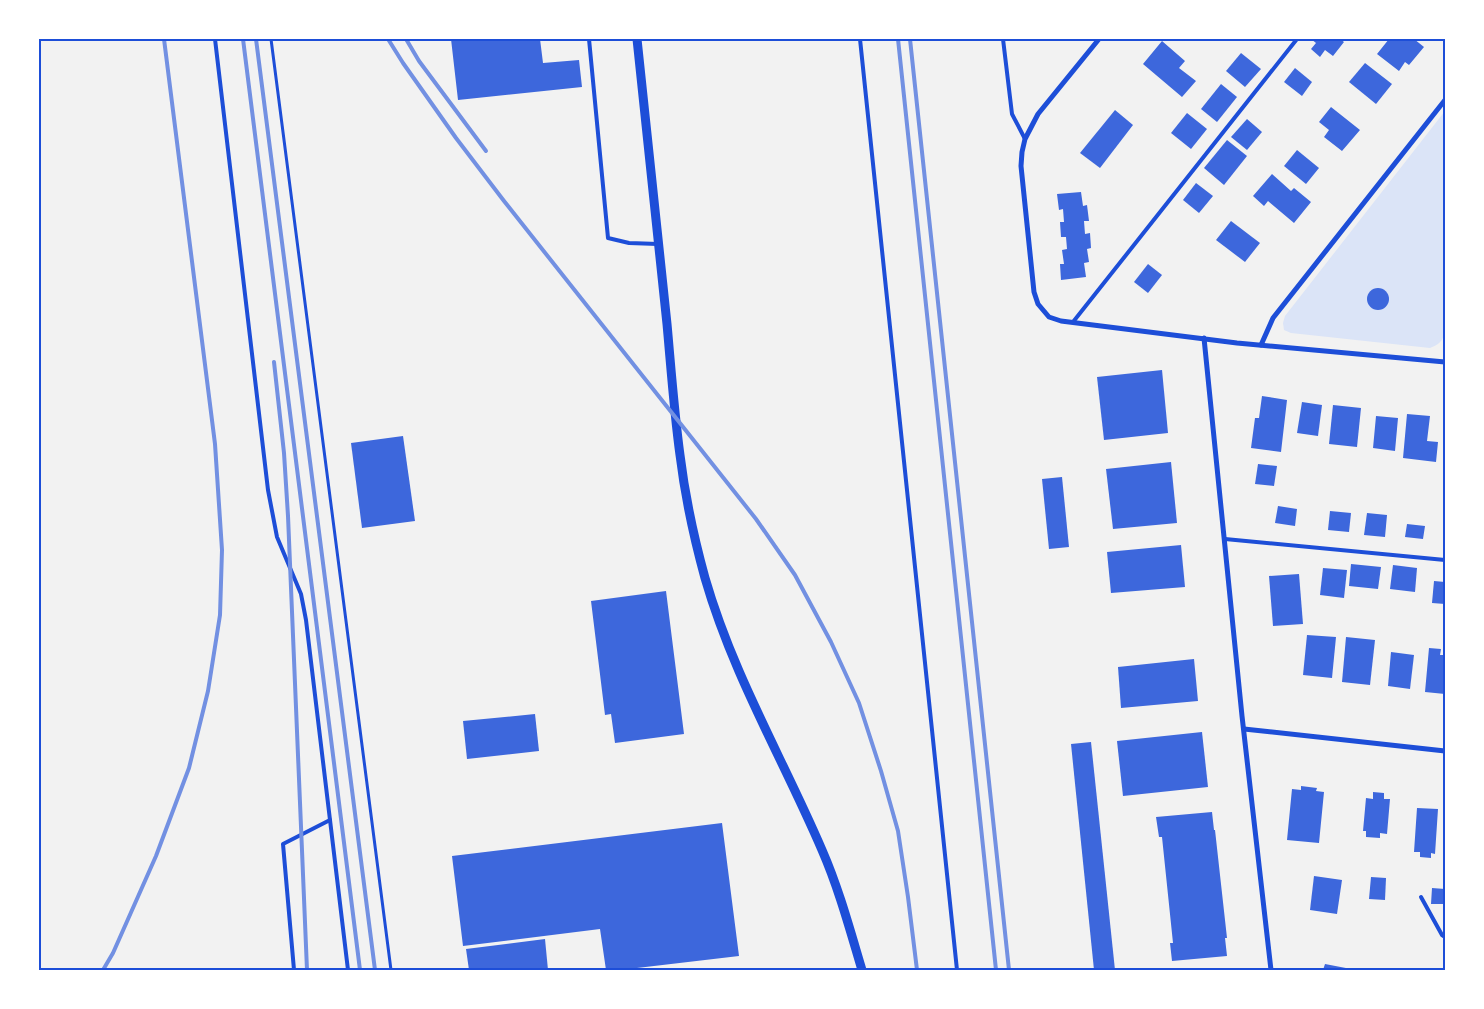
<svg xmlns="http://www.w3.org/2000/svg" width="1484" height="1009" font-family="'IBM Plex Sans',sans-serif">
<style>
.green{fill:#dbe4f7}
.building{fill:#3d67dc}
.lines{fill:none;stroke-linecap:round;stroke-linejoin:round}
.path{stroke:#1d4ed8;stroke-width:3}
.service{stroke:#1d4ed8;stroke-width:4}
.minor{stroke:#1d4ed8;stroke-width:5}
.tertiary{stroke:#1d4ed8;stroke-width:9}
.rail{stroke:#7290e2;stroke-width:4}
.neatline{fill:none;stroke:#1d4ed8;stroke-width:2}
</style>
<rect width="100%" height="100%" fill="#f2f2f2"/>
<path class="green" d="M1445 111V320C1444 335 1446 342 1430 348L1291 333 1284 330 1283 323 1285 316Z"/>
<g class="building">
<polygon points="451,39 540,39 543,63 579,60 582,87 458,100"/>
<polygon points="1311,39 1340,39 1344,42 1333,56 1325,50 1320,57 1311,49 1316,43"/>
<polygon points="1389,39 1414,39 1424,47 1409,65 1405,62 1399,71 1377,54"/>
<polygon points="1162,41 1185,61 1179,68 1196,81 1182,97 1143,64"/>
<polygon points="1241,53 1261,69 1245,87 1226,71"/>
<polygon points="1365,63 1392,84 1376,104 1349,82"/>
<polygon points="1295,68 1312,82 1302,96 1284,82"/>
<polygon points="1221,84 1237,97 1217,122 1201,109"/>
<polygon points="1331,107 1360,130 1342,151 1324,137 1329,130 1319,122"/>
<polygon points="1115,110 1133,125 1100,168 1080,153"/>
<polygon points="1187,113 1207,129 1191,149 1171,133"/>
<polygon points="1247,119 1262,132 1247,150 1231,137"/>
<polygon points="1227,140 1247,156 1224,185 1204,168"/>
<polygon points="1297,150 1319,168 1306,184 1284,166"/>
<polygon points="1272,174 1291,191 1294,188 1311,202 1294,223 1268,201 1264,206 1253,196"/>
<polygon points="1196,183 1213,196 1199,213 1183,200"/>
<polygon points="1081,192 1083,206 1087,205 1089,221 1084,221 1085,234 1090,233 1091,248 1087,249 1089,262 1084,263 1086,277 1061,280 1060,264 1064,264 1062,250 1067,249 1066,237 1061,237 1060,222 1064,222 1063,209 1059,210 1057,194"/>
<polygon points="1231,221 1260,243 1245,262 1216,240"/>
<polygon points="1148,264 1162,275 1148,293 1134,282"/>
<circle cx="1378" cy="299" r="11"/>
<polygon points="1162,370 1168,433 1104,440 1097,377"/>
<polygon points="1262,396 1287,400 1281,452 1251,448 1255,418 1259,418"/>
<polygon points="1302,402 1322,405 1318,436 1297,433"/>
<polygon points="1333,405 1361,408 1357,447 1329,444"/>
<polygon points="1407,414 1430,416 1427,441 1438,442 1436,462 1403,458"/>
<polygon points="1376,416 1398,418 1395,451 1373,448"/>
<polygon points="403,436 415,521 362,528 351,443"/>
<polygon points="1171,462 1177,523 1113,529 1106,469"/>
<polygon points="1258,464 1277,466 1274,486 1255,484"/>
<polygon points="1062,477 1069,547 1049,549 1042,479"/>
<polygon points="1278,506 1297,509 1295,526 1275,523"/>
<polygon points="1330,511 1351,513 1349,532 1328,530"/>
<polygon points="1367,513 1387,515 1385,537 1364,535"/>
<polygon points="1407,524 1425,526 1423,539 1405,537"/>
<polygon points="1181,545 1185,587 1111,593 1107,552"/>
<polygon points="1351,564 1381,567 1378,589 1349,586"/>
<polygon points="1393,565 1417,568 1415,592 1390,589"/>
<polygon points="1323,568 1347,570 1344,598 1320,595"/>
<polygon points="1299,574 1303,624 1273,626 1269,576"/>
<polygon points="1434,581 1445,582 1445,604 1432,603"/>
<polygon points="666,591 684,734 615,743 611,714 605,715 591,601"/>
<polygon points="1307,635 1336,637 1332,678 1303,675"/>
<polygon points="1346,637 1375,640 1370,685 1342,682"/>
<polygon points="1429,648 1441,649 1440,655 1445,655 1445,694 1425,692"/>
<polygon points="1391,652 1414,655 1410,689 1388,686"/>
<polygon points="1194,659 1198,701 1121,708 1118,667"/>
<polygon points="535,714 539,751 467,759 463,721"/>
<polygon points="1202,732 1208,787 1123,796 1117,741"/>
<polygon points="1091,742 1115,970 1094,970 1071,744"/>
<polygon points="1301,786 1317,788 1316,791 1324,792 1319,843 1287,840 1292,789 1301,790"/>
<polygon points="1373,792 1384,793 1384,799 1390,799 1387,834 1380,833 1380,838 1366,837 1366,831 1363,831 1366,798 1373,799"/>
<polygon points="1417,808 1438,809 1435,854 1431,853 1431,858 1420,857 1420,852 1414,852"/>
<polygon points="1212,812 1214,830 1215,830 1227,938 1225,938 1227,956 1172,961 1170,943 1173,943 1162,837 1159,837 1156,817"/>
<polygon points="722,823 739,956 620,970 606,970 600,929 463,946 452,856"/>
<polygon points="1314,876 1342,880 1337,914 1310,910"/>
<polygon points="1371,877 1386,878 1385,900 1369,899"/>
<polygon points="1432,888 1445,889 1445,904 1431,904"/>
<polygon points="545,939 548,970 469,970 466,949"/>
<polygon points="1325,964 1351,969 1351,970 1323,970"/>
</g>
<g class="lines">
<polyline class="path" points="271,39 391,970"/>
<g class="service">
<polyline points="215,39 268,490 277,537 301,594 306,620 348,970"/>
<polyline points="589,39 608,238 629,243 658,244"/>
<polyline points="860,39 957,970"/>
<polyline points="1003,39 1012,114 1025,139"/>
<polyline points="1073,322 1297,39"/>
<polyline points="1225,539 1445,560"/>
<polyline points="1421,897 1442,935 1445,937"/>
<polyline points="294,970 283,844 330,820"/>
</g>
<g class="minor">
<polyline points="1099,39 1038,114 1025,139 1022,152 1021,166 1034,292 1038,304 1049,317 1061,321 1237,343 1445,362"/>
<polyline points="1204,338 1242,716 1271,970"/>
<polyline points="1261,345 1273,318 1445,100"/>
<polyline points="1244,729 1445,751"/>
</g>
<path class="tertiary" d="M637 39C647 134 657 229 667 324 671 368 674 411 680 455 685 496 694 538 705 578 733 675 783 759 822 850 839 889 850 930 862 970"/>
<g class="rail">
<polyline points="243,39 360,970"/>
<polyline points="256,39 375,970"/>
<polyline points="388,39 403,63 456,138 504,201 756,519 795,575 831,642 859,703 881,771 898,831 908,897 917,970"/>
<polyline points="406,39 419,61 486,151"/>
<polyline points="898,39 996,970"/>
<polyline points="910,39 1009,970"/>
<polyline points="274,362 284,453 288,516 307,970"/>
<polyline points="103,970 113,953 156,856 189,768 208,691 220,615 222,550 215,444 164,39"/>
</g>
</g>
<rect width="1484" height="1009" fill="none" stroke="#ffffff" stroke-width="80"/>
<rect x="40" y="40" width="1404" height="929" class="neatline"/>
</svg>
